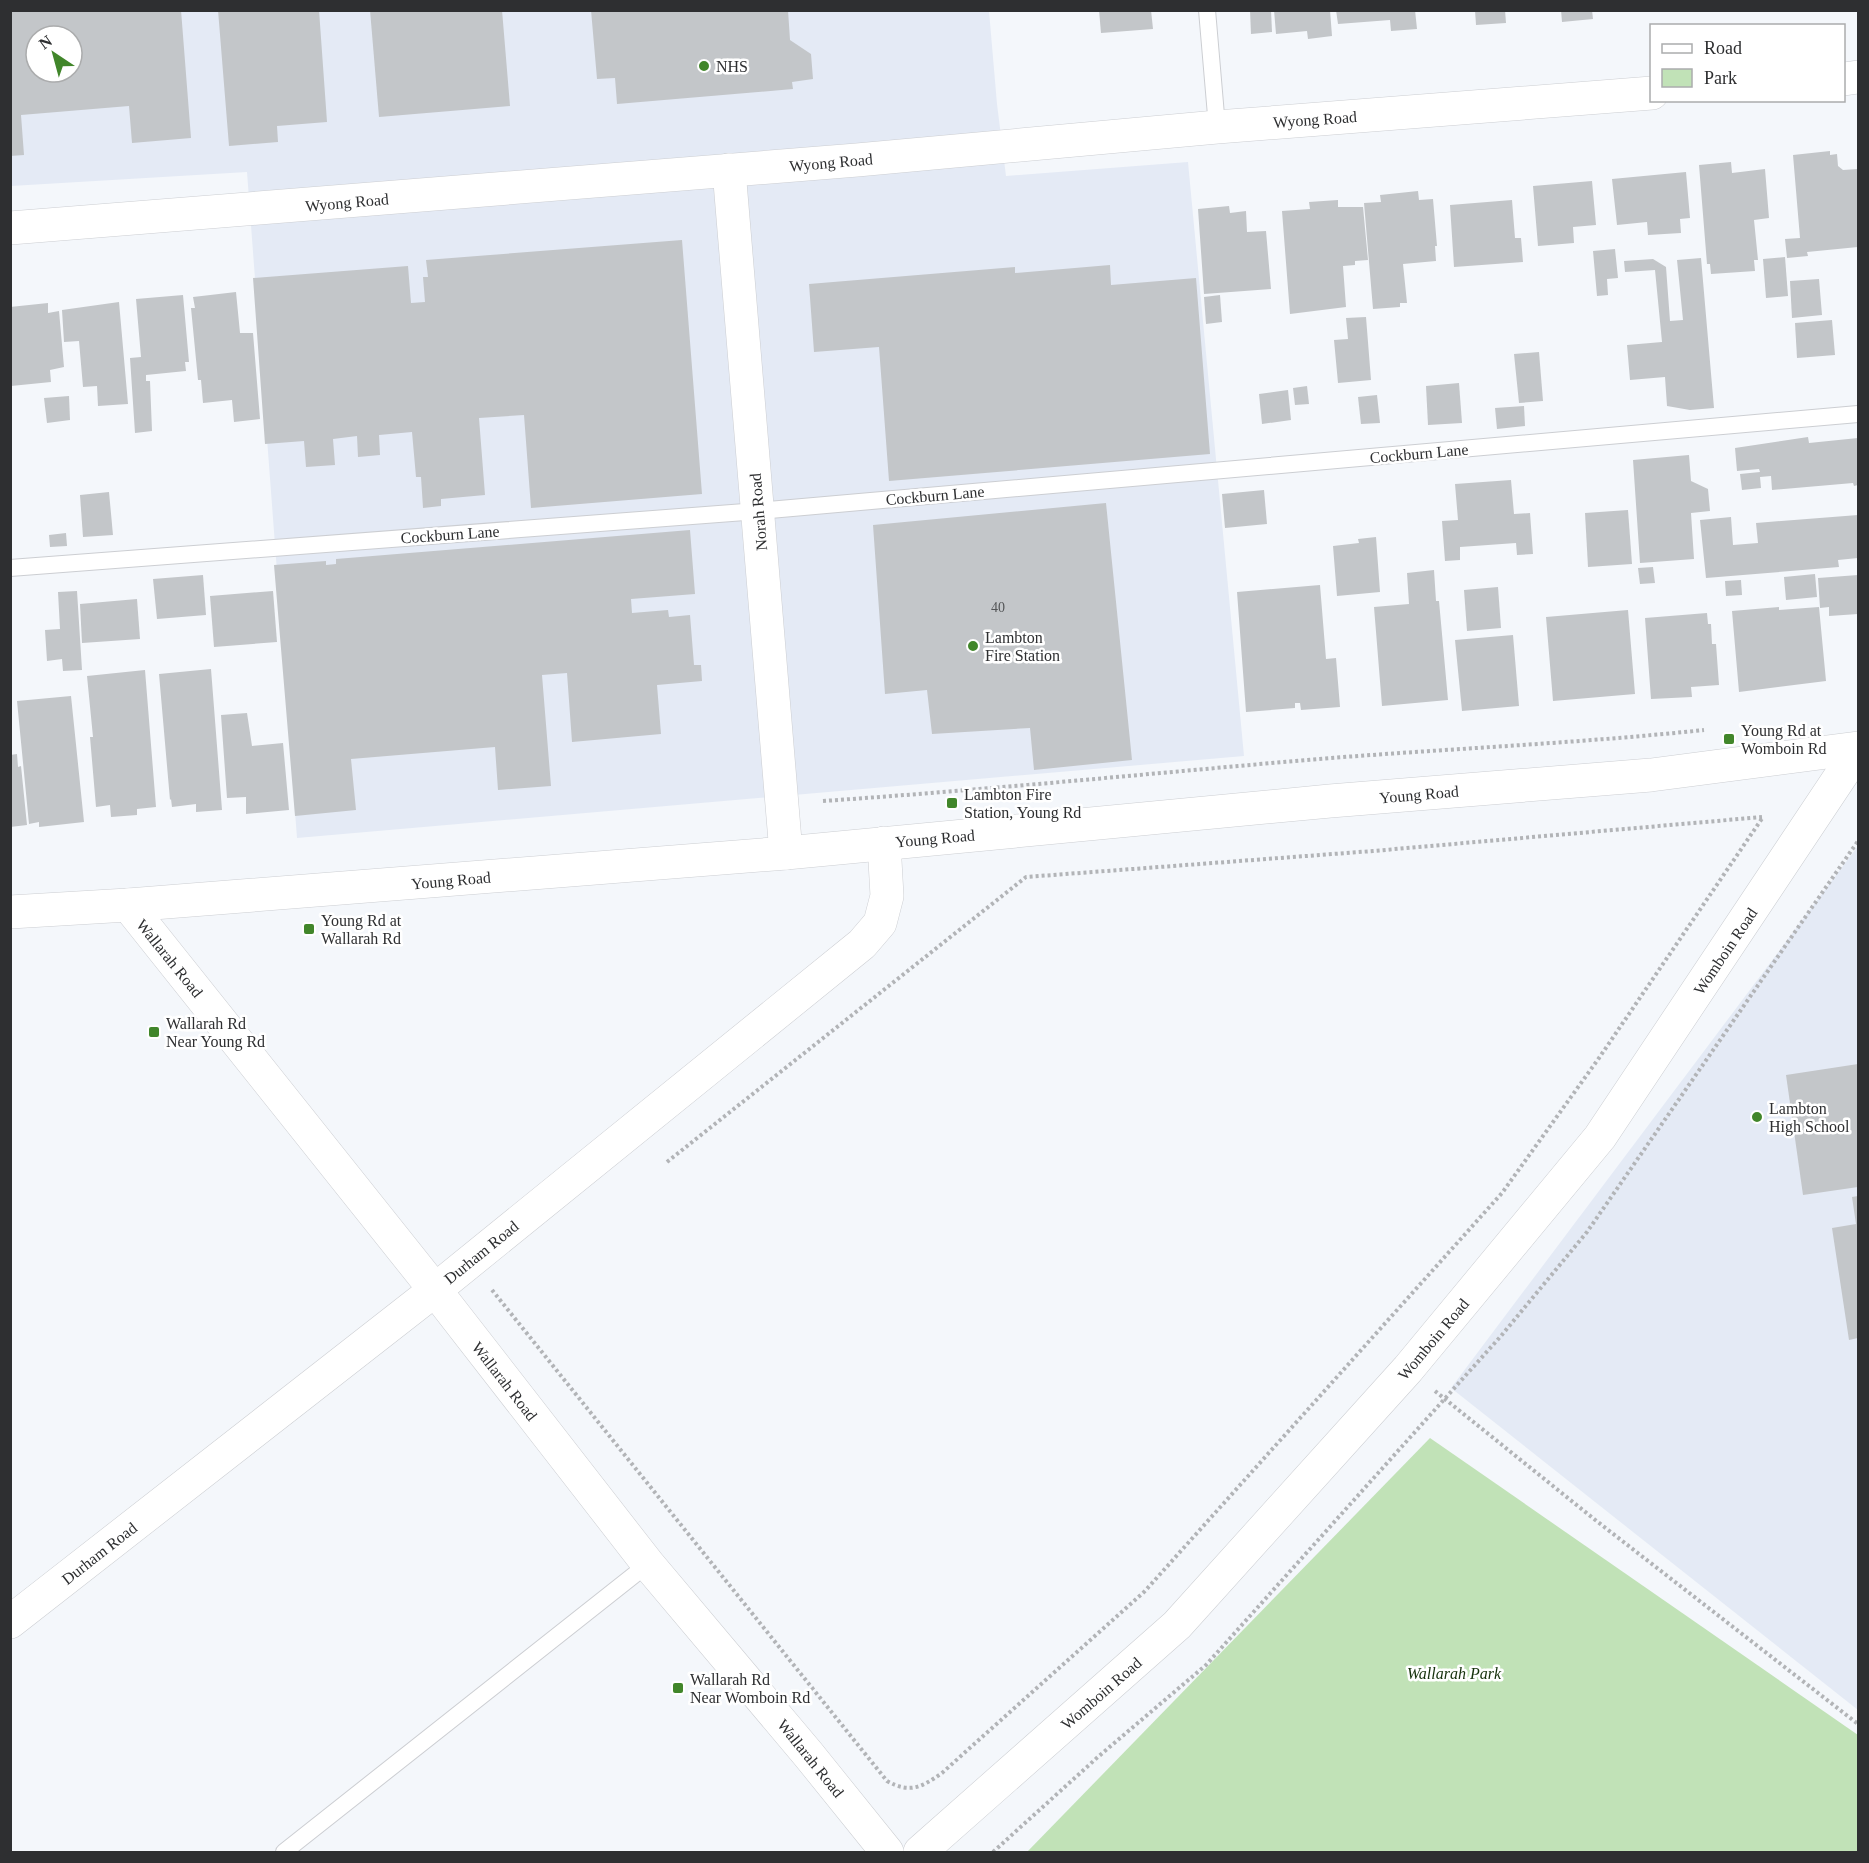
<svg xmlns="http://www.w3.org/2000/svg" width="1869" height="1863" font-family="'Times New Roman',serif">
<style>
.built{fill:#e4eaf5;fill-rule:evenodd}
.green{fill:#c1e2b7}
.building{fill:#c3c6c9;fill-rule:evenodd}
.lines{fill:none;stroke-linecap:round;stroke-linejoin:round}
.lane-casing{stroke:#ccced2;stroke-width:18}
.street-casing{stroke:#ccced2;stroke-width:34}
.secondary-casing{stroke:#ccced2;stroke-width:34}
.path{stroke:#b2b4b7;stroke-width:4;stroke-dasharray:3 3;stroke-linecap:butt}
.lane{stroke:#fff;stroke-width:16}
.street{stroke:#fff;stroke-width:33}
.secondary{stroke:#fff;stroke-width:33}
.poi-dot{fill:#41862a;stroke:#fff;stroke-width:2}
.labels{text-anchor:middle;stroke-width:5;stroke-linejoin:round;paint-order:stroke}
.number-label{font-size:14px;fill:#535557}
.poi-label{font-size:16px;fill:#2e2f31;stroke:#fff;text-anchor:start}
.street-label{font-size:16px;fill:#2e2f31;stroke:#fff}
.park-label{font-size:16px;font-style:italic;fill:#15310b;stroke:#fff}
</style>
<rect width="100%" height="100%" fill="#f4f7fb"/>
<g class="built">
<path d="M11 11H989L997 104 1006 176 1188 162 1244 756 297 838 247 172 11 186ZM36 36H72V72H36Z"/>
<polygon points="1858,846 1858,1710 1451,1388"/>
</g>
<polygon class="green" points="1430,1438 1858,1735 1858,1852 1027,1852"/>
<g class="building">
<path d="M10 10H181L191 138 132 143 129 106 21 115 24 155 10 156ZM36 36H72V72H36Z"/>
<polygon points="218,10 319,10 327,122 277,126 278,142 229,146"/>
<polygon points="370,10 502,10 510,106 379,117"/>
<polygon points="591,10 788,10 790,40 811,54 813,79 792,82 793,89 617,104 615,78 597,79"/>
<polygon points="1099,10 1151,10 1153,29 1101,33"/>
<polygon points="1250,10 1271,10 1272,32 1251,34"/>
<polygon points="1274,10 1330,10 1332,36 1308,39 1307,31 1276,34"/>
<polygon points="1336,10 1415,10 1417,29 1391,31 1390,20 1338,24"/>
<polygon points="1475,10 1505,10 1506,23 1476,25"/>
<polygon points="1561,10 1592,10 1593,19 1562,22"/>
<polygon points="1830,151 1830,155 1837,154 1838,166 1843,170 1858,169 1858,247 1807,252 1808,256 1787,258 1785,239 1800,238 1793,155"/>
<polygon points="1731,162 1732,173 1765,169 1769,218 1754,220 1758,260 1754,260 1755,271 1711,274 1710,264 1707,264 1699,165"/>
<polygon points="1686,172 1690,218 1680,219 1681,233 1648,235 1647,222 1617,225 1612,179"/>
<polygon points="1592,181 1596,225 1573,227 1574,243 1538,246 1533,186"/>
<polygon points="1418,191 1419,200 1433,199 1437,246 1435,246 1436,261 1403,264 1407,303 1400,303 1400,307 1373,309 1364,203 1381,202 1380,195"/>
<polygon points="1338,200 1338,207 1363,207 1368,260 1355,261 1355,265 1343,266 1346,307 1290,314 1282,211 1310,209 1309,202"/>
<polygon points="1512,200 1515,238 1521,238 1523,262 1454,267 1450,205"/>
<polygon points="1229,206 1230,213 1246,211 1247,232 1266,231 1271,289 1204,294 1198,209"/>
<polygon points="682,240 702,494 531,508 524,415 479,418 485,495 441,499 441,506 423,508 421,477 416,477 412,432 379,435 380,455 358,457 357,436 333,439 335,465 306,467 304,441 265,444 253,278 408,266 411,303 425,302 423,277 428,277 426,260"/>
<polygon points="1615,249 1618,278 1607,279 1608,295 1597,296 1593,251"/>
<polygon points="1785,257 1788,296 1766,298 1763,259"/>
<polygon points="1701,258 1714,408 1690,410 1667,406 1665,377 1630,380 1627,345 1662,342 1655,270 1625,272 1624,261 1653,259 1666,267 1670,321 1683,320 1677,260"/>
<polygon points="1110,265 1111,285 1196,278 1210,454 889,481 879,347 814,352 809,284 1015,267 1015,273"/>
<polygon points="1819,279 1822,315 1792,318 1790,281"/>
<polygon points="236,292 240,333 253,333 260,419 234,422 232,400 203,403 201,380 198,380 191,308 195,308 193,297"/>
<polygon points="183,295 189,362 185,362 186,371 146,375 146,381 150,381 152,431 135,433 130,358 141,357 136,299"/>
<polygon points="1220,295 1222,322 1206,324 1204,297"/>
<polygon points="119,302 128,404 98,406 97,386 83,387 79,341 64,342 62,310"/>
<polygon points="48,303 48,313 59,311 64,367 50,370 51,382 11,386 10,307"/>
<polygon points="1366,317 1371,380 1338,383 1334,340 1348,339 1346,318"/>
<polygon points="1832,320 1835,355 1797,358 1795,323"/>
<polygon points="1539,352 1543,401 1519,403 1514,354"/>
<polygon points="1459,383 1462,423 1428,425 1426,386"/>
<polygon points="1307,386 1309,404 1295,405 1293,388"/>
<polygon points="1288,390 1291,420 1262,424 1259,394"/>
<polygon points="1377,395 1380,423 1361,424 1358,397"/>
<polygon points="69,396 70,420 47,423 44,398"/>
<polygon points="1524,406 1525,426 1497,429 1495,408"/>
<polygon points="1808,437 1809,443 1858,438 1858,485 1854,486 1853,483 1772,490 1771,476 1760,477 1761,488 1742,490 1740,474 1760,472 1759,469 1737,471 1735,448"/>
<polygon points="1689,455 1691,481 1708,489 1710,511 1691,513 1694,559 1640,563 1633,460"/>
<polygon points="1511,480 1514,514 1530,513 1533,554 1517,555 1516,543 1460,547 1460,560 1445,561 1442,521 1458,520 1455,484"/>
<polygon points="1264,490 1267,524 1225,528 1222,494"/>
<polygon points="109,492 113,535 83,537 80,495"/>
<polygon points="1106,503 1132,760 1034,770 1030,728 932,734 927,690 885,694 873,525"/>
<polygon points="1628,510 1632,564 1588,567 1585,513"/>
<polygon points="1858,515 1858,558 1838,560 1839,567 1706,578 1700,520 1731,517 1733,545 1758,543 1756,523"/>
<polygon points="690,530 695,594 631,599 632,613 668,610 669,617 690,615 694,665 701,665 702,681 657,685 661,734 572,742 567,673 542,675 551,786 498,790 495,747 351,759 356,810 295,816 274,565 326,561 326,565 336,564 336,559"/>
<polygon points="66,533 67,546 50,547 49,535"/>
<polygon points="1376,537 1380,592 1337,596 1333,546 1359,543 1358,539"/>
<polygon points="1653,567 1655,583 1640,584 1638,568"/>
<polygon points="1434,570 1436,601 1439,601 1448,700 1382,706 1374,607 1409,604 1407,573"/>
<polygon points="1815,574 1817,597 1786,600 1784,577"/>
<polygon points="203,575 206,615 157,619 153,579"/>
<polygon points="1858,575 1858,614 1829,616 1829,607 1820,608 1818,578"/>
<polygon points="1741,580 1742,595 1726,596 1725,581"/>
<polygon points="1320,585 1326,659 1336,658 1340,707 1301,710 1300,703 1295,703 1295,708 1246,712 1237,592"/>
<polygon points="1498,587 1501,628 1467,631 1464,590"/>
<polygon points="77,591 82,670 63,671 62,659 47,661 45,630 60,629 58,592"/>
<polygon points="273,591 277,642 214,647 210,596"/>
<polygon points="137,599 140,639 82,643 80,604"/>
<polygon points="1779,607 1779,610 1819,607 1826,681 1739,692 1732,611"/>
<polygon points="1628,610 1635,694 1553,701 1546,617"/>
<polygon points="1707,613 1708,624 1711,624 1712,644 1716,644 1719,685 1691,687 1692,697 1651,699 1645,618"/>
<polygon points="1513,635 1519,706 1462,711 1455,640"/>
<polygon points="211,669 222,810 196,812 196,804 172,807 171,799 170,800 159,674"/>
<polygon points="145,670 156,807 137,809 137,815 111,817 110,805 96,807 90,737 93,737 87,676"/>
<polygon points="71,696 84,822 39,827 39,822 29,824 17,701"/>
<polygon points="247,713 252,746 283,743 289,810 246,814 246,797 227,798 221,715"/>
<polygon points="17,754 18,767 21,766 27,825 10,827 10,755"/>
<polygon points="1858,1064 1858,1187 1803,1195 1786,1075"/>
<polygon points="1858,1196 1858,1338 1849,1340 1832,1228 1856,1224 1852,1197"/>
</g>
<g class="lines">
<g class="lane-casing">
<g id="lane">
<polyline points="1207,10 1217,127"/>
<polyline points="10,568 758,511 1858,414"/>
<polyline points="284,1852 648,1564"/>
</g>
</g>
<g class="street-casing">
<g id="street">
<polyline points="1844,79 1858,77"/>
<polyline points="729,170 786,853"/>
<polyline points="10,228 857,160 1217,127 1652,93"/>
<polyline points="128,905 435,1290 648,1564 808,1754 887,1852"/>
<polyline points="10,1622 435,1290 862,944 880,923 887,896 884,843"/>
<polyline points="920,1852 1177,1625 1408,1369 1600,1137 1858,750"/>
</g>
</g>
<g class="secondary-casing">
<polyline id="secondary" points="10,912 128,905 786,853 1330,801 1651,775 1858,748"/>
</g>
<g class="path">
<path d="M823 801C985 790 1145 774 1306 760 1439 749 1571 744 1704 730"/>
<polyline points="667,1162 1026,877 1373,851 1762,817"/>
<path d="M492 1290 887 1781C910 1794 922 1787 942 1773L1145 1591 1502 1193 1599 1058 1763 817"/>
<polyline points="1435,1391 1594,1519 1858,1724"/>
<polyline points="993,1852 1099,1756 1206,1665 1501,1336 1587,1232 1858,841"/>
</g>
<use href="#lane" class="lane"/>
<use href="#street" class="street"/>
<use href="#secondary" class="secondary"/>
</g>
<g class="poi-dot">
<circle cx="704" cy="66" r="6"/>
<circle cx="973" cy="646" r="6"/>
<rect x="1723" y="733" width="12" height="12" rx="3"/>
<rect x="946" y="797" width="12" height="12" rx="3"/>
<rect x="303" y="923" width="12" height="12" rx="3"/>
<rect x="148" y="1026" width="12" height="12" rx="3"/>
<circle cx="1757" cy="1117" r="6"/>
<rect x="672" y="1682" width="12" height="12" rx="3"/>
</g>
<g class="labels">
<g class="number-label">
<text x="998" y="612">40</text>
</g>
<g class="poi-label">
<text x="716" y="72">NHS</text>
<text x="985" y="643">Lambton<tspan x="985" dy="18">Fire Station</tspan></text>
<text x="1741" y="736">Young Rd at<tspan x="1741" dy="18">Womboin Rd</tspan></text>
<text x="964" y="800">Lambton Fire<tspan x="964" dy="18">Station, Young Rd</tspan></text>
<text x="321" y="926">Young Rd at<tspan x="321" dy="18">Wallarah Rd</tspan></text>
<text x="166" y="1029">Wallarah Rd<tspan x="166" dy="18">Near Young Rd</tspan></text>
<text x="1769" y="1114">Lambton<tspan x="1769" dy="18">High School</tspan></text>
<text x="690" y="1685">Wallarah Rd<tspan x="690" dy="18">Near Womboin Rd</tspan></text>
</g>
<g class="street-label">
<text transform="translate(1315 119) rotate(-4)" y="6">Wyong Road</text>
<text transform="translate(831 162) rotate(-5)" y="6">Wyong Road</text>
<text transform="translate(347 202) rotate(-5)" y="6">Wyong Road</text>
<text transform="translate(1419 453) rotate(-5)" y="6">Cockburn Lane</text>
<text transform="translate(935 495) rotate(-5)" y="6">Cockburn Lane</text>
<text transform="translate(758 512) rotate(-95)" y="6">Norah Road</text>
<text transform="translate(450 534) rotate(-4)" y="6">Cockburn Lane</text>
<text transform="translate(1419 794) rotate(-5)" y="6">Young Road</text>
<text transform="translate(935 838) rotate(-5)" y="6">Young Road</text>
<text transform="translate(451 880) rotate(-5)" y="6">Young Road</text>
<text transform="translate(1725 951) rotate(-56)" y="6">Womboin Road</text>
<text transform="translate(170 958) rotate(51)" y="6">Wallarah Road</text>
<text transform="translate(481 1252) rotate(-39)" y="6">Durham Road</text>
<text transform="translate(1433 1339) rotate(-50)" y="6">Womboin Road</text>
<text transform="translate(505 1381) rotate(52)" y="6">Wallarah Road</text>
<text transform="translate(99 1553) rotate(-38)" y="6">Durham Road</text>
<text transform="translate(1101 1693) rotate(-41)" y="6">Womboin Road</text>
<text transform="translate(811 1758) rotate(51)" y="6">Wallarah Road</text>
</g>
<g class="park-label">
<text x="1454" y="1679">Wallarah Park</text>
</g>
</g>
<rect width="1869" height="1863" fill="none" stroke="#2e2f31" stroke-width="24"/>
<rect x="1650" y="24" width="195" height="78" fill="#ffffff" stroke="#abacad" stroke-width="1.5"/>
<rect x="1662" y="44" width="30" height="9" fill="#ffffff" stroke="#abacad" stroke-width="1.5"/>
<text x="1704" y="54" font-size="18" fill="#2e2f31">Road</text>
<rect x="1662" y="69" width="30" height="18" fill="#c1e2b7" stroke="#abacad" stroke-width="1.5"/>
<text x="1704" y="84" font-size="18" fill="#2e2f31">Park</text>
<g transform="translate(54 54) rotate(324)"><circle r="28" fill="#ffffff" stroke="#abacad" stroke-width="1.5"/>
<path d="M0-4.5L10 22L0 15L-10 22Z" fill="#41862a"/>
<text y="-9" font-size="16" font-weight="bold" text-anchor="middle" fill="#2e2f31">N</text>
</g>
</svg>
